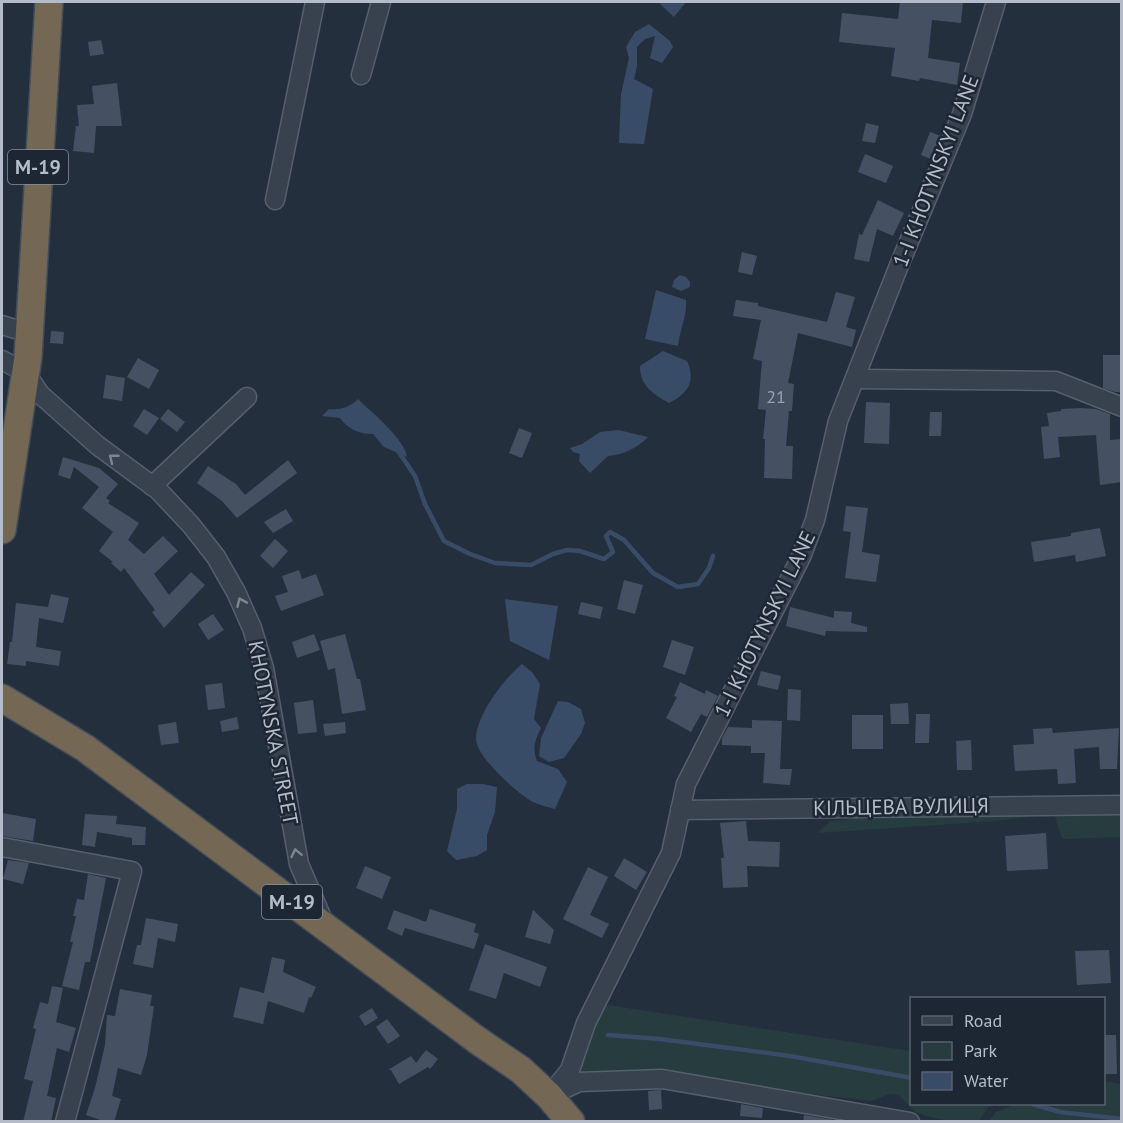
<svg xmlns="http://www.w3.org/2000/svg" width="1123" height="1123" font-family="'PT Sans',sans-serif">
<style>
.green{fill:#263c3f}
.water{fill:#394c67}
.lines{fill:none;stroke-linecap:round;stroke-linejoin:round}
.stream{stroke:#394c67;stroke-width:4.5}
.building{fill:#455162}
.minor-casing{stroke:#565f6c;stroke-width:21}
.highway-casing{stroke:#434c59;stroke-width:30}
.minor{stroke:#38414e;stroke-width:18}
.highway{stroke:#746855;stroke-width:27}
.oneway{stroke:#7c8592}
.labels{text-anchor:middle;stroke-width:5;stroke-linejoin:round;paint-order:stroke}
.number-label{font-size:18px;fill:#98a1af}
.shield{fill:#1d2633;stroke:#878f9c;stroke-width:1.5}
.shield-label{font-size:20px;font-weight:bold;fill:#b4bcc9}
.street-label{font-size:21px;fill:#b4bcc9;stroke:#1d2633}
</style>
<rect width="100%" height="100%" fill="#242f3e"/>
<g class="green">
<polygon points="1121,806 1121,837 1062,839 1054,814 995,821 818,833 830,821 847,820 857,816"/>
<path d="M601 1004 911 1051 912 1104H993L989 1106 979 1121C964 1123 929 1119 916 1112 909 1108 905 1101 899 1095L889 1094 872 1101 661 1077 586 1078 574 1072Z"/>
<path d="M1104 1081 1121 1084V1121C1110 1122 1082 1118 1074 1122L989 1121 996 1112 1011 1106 1009 1104H1104Z"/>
</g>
<g class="water">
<polygon points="662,2 686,2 674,17 660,4"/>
<polygon points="649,24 670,41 673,47 662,63 650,58 655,36 645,39 637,47 637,66 634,79 653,89 644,144 619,143 621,94 629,58 626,47 635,32"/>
<polygon points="680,275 686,277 690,282 690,287 681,291 672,287 674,280"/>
<path d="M656 290 686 300C687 318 680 328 678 346L645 339Z"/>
<path d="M663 351 687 361C696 382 688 393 669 403 653 394 640 386 640 366Z"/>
<path d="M358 399C371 412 405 439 407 457L384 447 373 434C359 434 349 430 340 418L322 416 329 409C340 410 349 408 358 399Z"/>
<path d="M618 430 648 437C637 448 623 455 608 456L590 473 579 461 580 454 573 452 570 448 582 444 600 432Z"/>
<polygon points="505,599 558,606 549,660 510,641"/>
<path d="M522 664 532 672 540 684 534 719 541 728C535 740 532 748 537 761L558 769 567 782 555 809C548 807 540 805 533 802 518 794 475 756 476 738 477 714 504 679 522 664Z"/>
<polygon points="558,701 568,702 581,709 585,723 581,734 564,758 549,762 539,756 541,738"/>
<polygon points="467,784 483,784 497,787 495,812 487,835 487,850 477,856 456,860 447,851 457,809 457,789"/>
</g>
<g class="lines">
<g class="stream">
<polyline points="396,448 415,476 425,504 444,541 470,554 495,563 531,565 553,554 567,550 580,551 604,559 613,552 606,536 610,532 624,540 653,573 678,587 698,584 709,568 713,556"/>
<polyline points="608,1035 660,1039 790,1056 912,1078"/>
<polyline points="1032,1104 1060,1112 1122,1119"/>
</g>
</g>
<g class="building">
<polygon points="900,2 963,2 961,23 932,20 928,58 960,63 957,85 920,78 919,81 891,76 895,48 839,42 842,13 898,19"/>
<polygon points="101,40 104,54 90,56 88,42"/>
<polygon points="117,83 122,126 96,126 94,153 73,151 76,126 79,126 77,105 94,104 92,86"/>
<polygon points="866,123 879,126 875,143 862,141"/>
<polygon points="930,132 941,136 931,159 921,155"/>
<polygon points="865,154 893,166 886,183 858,172"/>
<polygon points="878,200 904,213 893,236 877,229 869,262 854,259 859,234 862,235"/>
<polygon points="742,252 757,256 752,275 738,272"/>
<polygon points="836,292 855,297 846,327 856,330 852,347 798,333 788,383 794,384 792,411 789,411 786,446 793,446 792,479 764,478 765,439 763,439 766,410 758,409 762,361 753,359 761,320 733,316 736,300 758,303 758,306 827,322"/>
<polygon points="51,331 64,332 63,344 50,343"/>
<polygon points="1103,355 1122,355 1122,392 1115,392 1103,388"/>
<polygon points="138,358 159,370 149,389 127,377"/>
<polygon points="106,375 125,378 122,401 103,398"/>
<polygon points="866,402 890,403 889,444 864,443"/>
<polygon points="1080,408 1096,409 1110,414 1110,440 1122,439 1122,482 1100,485 1096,435 1058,437 1060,457 1044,459 1041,427 1049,426 1047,413 1061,411 1061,409"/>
<polygon points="144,409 159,418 147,435 133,426"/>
<polygon points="168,409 185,422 177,432 160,419"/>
<polygon points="930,412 942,412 941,436 929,436"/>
<polygon points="519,428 532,433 522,458 509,453"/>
<polygon points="63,457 99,468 118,484 106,498 110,501 108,503 139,523 128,540 144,554 163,536 178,551 154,574 169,595 191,572 205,585 164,628 152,612 155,610 124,568 121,572 111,563 113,562 99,551 113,532 82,508 99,487 74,467 70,479 58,475"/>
<polygon points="288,460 297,473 237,518 222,501 197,483 208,466 236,484 245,495"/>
<polygon points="846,506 868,508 862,552 880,555 876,582 845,578 851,532 843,531"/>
<polygon points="286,509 293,521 273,533 264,522"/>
<polygon points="1100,528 1106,556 1076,562 1075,555 1034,562 1031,542 1071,536 1071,533"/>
<polygon points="275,539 288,551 273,568 260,556"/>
<polygon points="299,570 302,579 316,574 324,595 281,611 275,596 288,592 282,576"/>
<polygon points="624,580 643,585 635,614 617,609"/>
<polygon points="51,594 69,598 63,623 39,618 36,647 61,651 59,666 26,661 26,666 7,664 10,642 12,642 16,603 48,607"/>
<polygon points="581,602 603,607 600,619 578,614"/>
<polygon points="790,607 834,618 834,611 852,612 851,623 867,627 867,632 826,631 825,636 786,626"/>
<polygon points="213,614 224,630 208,640 198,624"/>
<polygon points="314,634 320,650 297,658 292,642"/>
<polygon points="345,634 357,679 360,679 366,710 342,714 335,668 328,670 320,641"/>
<polygon points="672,640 694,647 685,675 663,667"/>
<polygon points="761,671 781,676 778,690 757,685"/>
<polygon points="680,682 705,694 706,690 718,696 707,717 701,714 691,732 666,718 677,697 674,696"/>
<polygon points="222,683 225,708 208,710 205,685"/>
<polygon points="788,689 801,690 800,721 787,720"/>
<polygon points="313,700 317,732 298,734 294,703"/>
<polygon points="908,703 909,724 891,724 890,704"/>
<polygon points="916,714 930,714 929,743 915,743"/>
<rect x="852" y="715" width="31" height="34"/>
<polygon points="237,717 239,729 222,732 220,721"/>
<polygon points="752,720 782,721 780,769 792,769 790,785 763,783 765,753 751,753 751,746 722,745 722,738 728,727 752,728"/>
<polygon points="176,722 179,743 161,745 158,725"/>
<polygon points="345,722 346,733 325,736 323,724"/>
<polygon points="1052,728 1053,733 1119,728 1117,769 1100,769 1099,747 1074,749 1076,783 1058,784 1057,769 1015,771 1013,745 1034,744 1033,729"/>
<polygon points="971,740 972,770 957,770 956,741"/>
<polygon points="2,813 36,819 33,841 2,836"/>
<polygon points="85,814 117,816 116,824 146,827 145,845 132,845 132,838 97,832 95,847 82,845"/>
<polygon points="746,821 748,841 780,842 779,867 747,866 748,887 723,888 721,858 724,858 720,823"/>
<polygon points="1046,833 1048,869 1007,871 1005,836"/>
<polygon points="624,858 647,872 636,890 614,876"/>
<polygon points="8,860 29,863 23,884 3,879"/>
<polygon points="365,866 391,877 382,899 356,888"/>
<polygon points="588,867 608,877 590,915 609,924 602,938 563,919"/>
<polygon points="88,874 106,878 90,962 85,962 79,990 62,986 73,942 70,942 76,916 73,916 77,899 84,900"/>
<polygon points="430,909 476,924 474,932 479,934 474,949 405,928 402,936 387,929 394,910 426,922"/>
<polygon points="533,910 554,930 550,944 525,937"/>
<polygon points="146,918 178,924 175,942 158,938 153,968 133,964 137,945 141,945"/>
<polygon points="485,944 547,967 540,987 504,973 496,999 469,990"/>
<polygon points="1109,950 1111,983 1077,985 1075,951"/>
<polygon points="272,957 285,960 283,972 316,987 311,998 309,997 304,1013 268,1001 263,1024 233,1017 240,987 264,993"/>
<polygon points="52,986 63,988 56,1022 76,1028 69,1052 57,1048 47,1096 56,1098 51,1122 23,1122 33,1081 24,1079 36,1029 33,1028 40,1002 48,1004"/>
<polygon points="120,989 152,995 150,1006 154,1006 147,1055 141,1075 118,1068 112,1096 121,1099 114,1122 106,1122 86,1115 95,1088 105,1045 107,1015 115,1016"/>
<polygon points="372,1008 378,1018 365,1026 359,1016"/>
<polygon points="387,1019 400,1036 388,1044 376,1027"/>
<polygon points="1104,1035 1116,1035 1117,1074 1104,1074"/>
<polygon points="426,1050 438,1059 430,1069 428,1067 399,1084 391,1070 388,1070 411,1056 416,1063"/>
<polygon points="661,1090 662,1109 649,1110 648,1091"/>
<polygon points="741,1104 763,1108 762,1118 740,1116"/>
<polygon points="804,1115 840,1121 840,1122 803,1122"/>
</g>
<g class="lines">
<g class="minor-casing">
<g id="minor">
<polyline points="361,75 381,2"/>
<polyline points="275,200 315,2"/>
<polyline points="2,325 28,333"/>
<polyline points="2,360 26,373 40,394 97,445 158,490 191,525 216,557 236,592 252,628 264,668 299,864 325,925"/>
<polyline points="855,379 1056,381 1122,407"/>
<polyline points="152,486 247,397"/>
<polyline points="680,810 1122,805"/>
<polyline points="2,847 132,871 65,1122"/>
<polyline points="556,1093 579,1082 662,1079 910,1122"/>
<polyline points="549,1096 570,1070 586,1023 671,853 686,784 801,557 815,520 838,421 898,268 962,114 996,2"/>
</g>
</g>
<g class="highway-casing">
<g id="highway">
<polyline points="2,530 28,357 49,2"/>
<polyline points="2,698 85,748 477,1040 521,1070 549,1096 571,1122"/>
</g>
</g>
<use href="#minor" class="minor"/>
<use href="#highway" class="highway"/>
</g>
<defs><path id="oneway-chevron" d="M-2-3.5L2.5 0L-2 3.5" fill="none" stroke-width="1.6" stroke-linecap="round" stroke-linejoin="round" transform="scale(1.5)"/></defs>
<g class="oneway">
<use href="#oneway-chevron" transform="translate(113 458) rotate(-141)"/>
<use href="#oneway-chevron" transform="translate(241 602) rotate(-114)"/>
<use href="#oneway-chevron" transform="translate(296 853) rotate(-102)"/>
</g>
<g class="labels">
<g class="number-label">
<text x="776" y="403">21</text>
</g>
<g class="shield">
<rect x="8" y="150" width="60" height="34" rx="4.5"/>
<rect x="262" y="885" width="60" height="34" rx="4.5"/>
</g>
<g class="shield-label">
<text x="38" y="174">М-19</text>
<text x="292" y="909">М-19</text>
</g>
<g class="street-label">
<text transform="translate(936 171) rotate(-69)" y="7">1-I KHOTYNSKYI LANE</text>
<text transform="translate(765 624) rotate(-64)" y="7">1-I KHOTYNSKYI LANE</text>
<text transform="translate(273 733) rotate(79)" y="7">KHOTYNSKA STREET</text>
<text transform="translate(901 807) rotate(-1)" y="7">КІЛЬЦЕВА ВУЛИЦЯ</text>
</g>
</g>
<rect width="1123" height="1123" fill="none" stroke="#b4bcc9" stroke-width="6"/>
<rect x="910" y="997" width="195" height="108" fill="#1d2633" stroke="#59626f" stroke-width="1.5"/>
<rect x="922" y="1016" width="30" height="9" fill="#38414e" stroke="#59626f" stroke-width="1.5"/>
<text x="964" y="1027" font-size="18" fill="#b4bcc9">Road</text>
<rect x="922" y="1042" width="30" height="18" fill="#263c3f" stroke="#59626f" stroke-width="1.5"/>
<text x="964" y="1057" font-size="18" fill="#b4bcc9">Park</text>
<rect x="922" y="1072" width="30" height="18" fill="#394c67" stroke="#59626f" stroke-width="1.5"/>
<text x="964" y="1087" font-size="18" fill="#b4bcc9">Water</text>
</svg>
